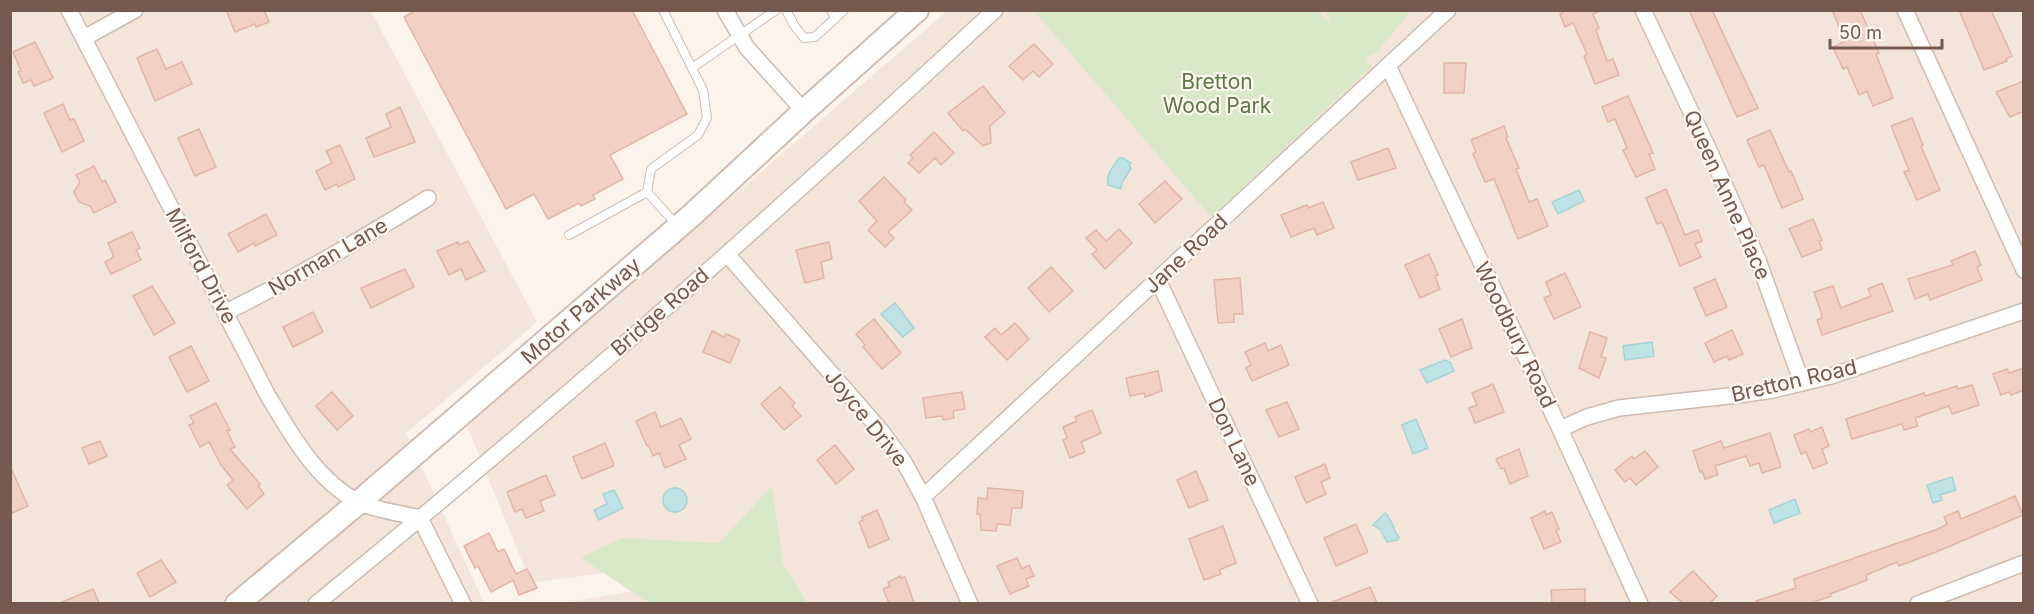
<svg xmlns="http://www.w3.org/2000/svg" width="2034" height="614" font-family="Inter,sans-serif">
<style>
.residential{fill:#f3e5d9}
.green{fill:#d9e9c8}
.water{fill:#bfe3e5;stroke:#a5d3d6;stroke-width:1.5}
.building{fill:#f0d1c3;stroke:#e2b6a4;stroke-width:1.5}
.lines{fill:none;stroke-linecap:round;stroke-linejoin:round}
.service-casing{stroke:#d0bdb2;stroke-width:10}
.minor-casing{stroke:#d0bdb2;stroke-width:18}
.secondary-casing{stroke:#d3bcb0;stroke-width:26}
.service{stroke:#fff;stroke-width:8}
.minor{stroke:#fff;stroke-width:15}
.secondary{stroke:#fff;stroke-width:22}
.labels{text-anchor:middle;stroke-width:4.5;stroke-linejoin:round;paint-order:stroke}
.park-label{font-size:21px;fill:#5b7b46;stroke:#fef8f1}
.street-label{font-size:21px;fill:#76594e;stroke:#fef8f1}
</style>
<rect width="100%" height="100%" fill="#fcf3ea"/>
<g class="residential">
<polygon points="10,11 371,11 537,322 406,433 484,603 11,603"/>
<polygon points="947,11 2023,11 2023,603 788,604 762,551 531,583 467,426"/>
<polygon points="714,577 727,604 559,604"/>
</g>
<g class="green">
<polygon points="1034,11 1317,11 1332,25 1325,11 1411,11 1376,53 1365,58 1372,66 1211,217"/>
<polygon points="772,486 783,563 807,603 649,603 581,558 622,538 719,543"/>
</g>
<g class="water">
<path d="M1119 158H1123L1131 163 1129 165 1131 168 1122 183 1121 189 1108 185C1106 175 1113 166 1119 158Z"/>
<polygon points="1579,190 1584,201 1558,214 1552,202"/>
<polygon points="895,303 914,328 903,337 881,314"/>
<polygon points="1652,342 1654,356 1625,360 1623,346"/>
<polygon points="1445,360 1450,362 1454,371 1427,383 1420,370"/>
<polygon points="1416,419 1428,448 1413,454 1402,425"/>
<polygon points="1952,477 1956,490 1940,495 1942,500 1933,503 1927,485"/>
<circle cx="675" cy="500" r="12"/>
<polygon points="614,490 623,508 599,520 594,510 607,504 603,494"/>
<polygon points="1795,499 1800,513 1774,523 1769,510"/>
<path d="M1385 513C1394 521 1392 530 1399 537L1397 540 1387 542 1380 529 1373 525Z"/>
</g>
<g class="building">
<polygon points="226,10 264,10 269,22 256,27 255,24 235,32"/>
<polygon points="416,10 632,10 687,114 610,155 623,179 593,195 595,199 581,206 579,203 548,219 534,194 506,209 404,17"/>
<polygon points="1567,10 1602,10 1593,14 1599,28 1596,30 1607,61 1613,59 1619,75 1595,84 1584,56 1587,54 1573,23 1565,27 1560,14"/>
<polygon points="1689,10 1712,10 1758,108 1737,117"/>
<polygon points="1832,10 1860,10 1879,53 1876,54 1893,98 1873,106 1867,91 1859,95 1847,67 1843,69 1833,47 1845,41"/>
<polygon points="1959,10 1991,10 2012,56 2006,59 2007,61 1984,70"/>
<polygon points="35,42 53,78 34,86 31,80 23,83 18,72 21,71 13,52"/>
<polygon points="1034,44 1053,64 1039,77 1033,71 1023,80 1009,66"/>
<polygon points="157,49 166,69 182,62 192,84 155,101 137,58"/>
<polygon points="1444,63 1466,63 1464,93 1444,93"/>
<polygon points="2024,81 2024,111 2010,117 1996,92"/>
<polygon points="983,86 1005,113 990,126 991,143 983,146 965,129 963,131 948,113"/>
<polygon points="1628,96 1653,153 1649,154 1655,169 1636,177 1623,150 1627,148 1615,119 1608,122 1602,107"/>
<polygon points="63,104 70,120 74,119 84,141 62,152 44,113"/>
<polygon points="400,107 415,142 374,157 366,138 391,127 386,114"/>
<polygon points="1912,118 1923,145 1921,146 1940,190 1917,200 1904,172 1909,170 1891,126"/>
<polygon points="1504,126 1508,137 1506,138 1519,168 1516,169 1529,202 1537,199 1548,226 1518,239 1494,179 1485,182 1473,154 1476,152 1471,140"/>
<polygon points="199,129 216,167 195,176 178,138"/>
<polygon points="1770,130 1789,172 1791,171 1803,199 1782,208 1764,165 1759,167 1747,140"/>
<polygon points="934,132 954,153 941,165 935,158 919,173 908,163 913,158 910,155"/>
<polygon points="340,145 355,179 338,187 337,184 325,190 316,171 332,163 326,151"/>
<polygon points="1388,148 1396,168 1358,180 1351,162"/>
<polygon points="94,166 102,182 105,180 116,202 94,213 90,206 79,202 74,192 80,182 76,175"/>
<polygon points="884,177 906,200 904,202 912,210 888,232 894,238 885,247 868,230 877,221 859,201"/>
<polygon points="1165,181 1182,199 1155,223 1139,204"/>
<polygon points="1666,189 1685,235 1698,230 1702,241 1695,244 1701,257 1680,266 1662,222 1657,224 1646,198"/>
<polygon points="1323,202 1334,228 1317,235 1314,228 1291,237 1281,215 1307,205 1308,208"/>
<polygon points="266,214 277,235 255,246 254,243 238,252 228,234"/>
<polygon points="1813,219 1822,240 1819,241 1822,249 1802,257 1789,229"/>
<polygon points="1119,229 1132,243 1105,269 1092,254 1097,250 1086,238 1096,230 1106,241"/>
<polygon points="132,232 140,248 136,250 141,260 111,274 105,262 114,257 108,243"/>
<polygon points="468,241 485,271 466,280 461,269 449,275 437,251 458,242 459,245"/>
<polygon points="829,242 832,259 821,262 824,278 805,283 796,250"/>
<polygon points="1975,251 1981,265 1977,267 1982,280 1930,300 1928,294 1915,299 1908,279 1953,265 1951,261"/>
<polygon points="1429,254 1438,275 1435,276 1440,289 1420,298 1405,265"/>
<polygon points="1051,267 1073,291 1049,312 1028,288"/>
<polygon points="405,269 414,287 371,308 361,288"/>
<polygon points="1565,273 1581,307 1554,319 1544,298 1551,295 1546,282"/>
<polygon points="1240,278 1243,314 1234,314 1234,322 1218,323 1214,280"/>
<polygon points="1715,279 1727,307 1706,316 1694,288"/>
<polygon points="1882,283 1893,311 1822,335 1817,320 1822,318 1821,312 1814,292 1833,286 1841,308 1871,296 1868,289"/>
<polygon points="152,286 175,323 154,335 133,296"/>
<polygon points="313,312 323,332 293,347 283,327"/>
<polygon points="874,319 901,353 882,369 863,347 865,345 856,334"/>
<polygon points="1462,319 1472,348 1451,357 1439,329"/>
<polygon points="1015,323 1029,339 1007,360 985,337 995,328 1001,335"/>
<polygon points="1732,330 1743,354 1729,360 1727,356 1714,362 1705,343"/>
<polygon points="712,331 724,337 726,334 740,340 730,363 703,352"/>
<polygon points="1590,332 1607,338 1601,357 1606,358 1599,378 1579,368"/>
<polygon points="1265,343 1268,351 1281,345 1289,365 1252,381 1246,368 1251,365 1245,352"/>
<polygon points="191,346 209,381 187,392 169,357"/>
<polygon points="2024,368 2024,390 2011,395 2009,392 2001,395 1993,374 2007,369 2009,373"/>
<polygon points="1158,371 1162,391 1145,397 1144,393 1130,396 1126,378"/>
<polygon points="1493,384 1504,412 1475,423 1469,408 1477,405 1472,393"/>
<polygon points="1972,385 1979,405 1952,414 1949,406 1915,418 1918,426 1904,430 1902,424 1852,439 1846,419 1924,393 1925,396 1957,386 1958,389"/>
<polygon points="780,387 795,403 792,406 801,416 784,430 761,404"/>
<polygon points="332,392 353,416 337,430 316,406"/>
<polygon points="962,392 965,409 953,411 954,418 943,420 942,416 926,418 923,398"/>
<polygon points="1287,402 1299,429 1279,437 1266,410"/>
<polygon points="216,403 230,430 227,431 235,447 230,449 260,484 258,486 264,494 247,509 227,485 233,480 221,465 209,442 200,447 189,425 194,423 190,416"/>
<polygon points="1092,410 1101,433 1081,442 1085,452 1070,458 1063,440 1067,438 1063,427 1077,421 1075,417"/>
<polygon points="655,412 661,427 681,418 691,439 679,445 686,459 665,468 659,453 653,456 649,446 647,446 636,421"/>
<polygon points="1822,427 1829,446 1822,449 1827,463 1813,469 1806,452 1801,454 1794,435 1809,429 1810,432"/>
<polygon points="1770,433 1781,467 1762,473 1759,463 1750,466 1746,456 1715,466 1718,475 1705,479 1702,471 1700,472 1693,451 1721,441 1724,448"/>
<polygon points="100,441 107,456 89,464 82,448"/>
<polygon points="605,443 614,465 613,466 582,479 573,457"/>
<polygon points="835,445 854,469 836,484 817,460"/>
<polygon points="1519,449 1528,476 1510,484 1504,468 1501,469 1496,459"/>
<polygon points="1645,451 1658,467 1636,485 1630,478 1625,482 1615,470 1632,456 1634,459"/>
<polygon points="1325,464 1330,478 1321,482 1326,494 1306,503 1295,477"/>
<polygon points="10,466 28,506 10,514"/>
<polygon points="1196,471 1208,500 1189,508 1177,480"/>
<polygon points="546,475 555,495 540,501 544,511 526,518 522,509 515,512 507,492"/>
<polygon points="988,488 1023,491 1022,508 1012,508 1010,525 997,524 996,531 981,530 980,514 977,514 978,498 987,499"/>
<polygon points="2015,496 2023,515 1936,552 1899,566 1897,562 1866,575 1867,580 1830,594 1831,596 1811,603 1757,603 1756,601 1796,588 1794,579 1938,529 1947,524 1944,517 1958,511 1961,519"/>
<polygon points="877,510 889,539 869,548 859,522 863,520 862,517"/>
<polygon points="1545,511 1546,515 1552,512 1559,529 1556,530 1561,542 1544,549 1531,518"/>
<polygon points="1356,524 1368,552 1336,566 1324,538"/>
<polygon points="1223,526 1236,563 1219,570 1221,574 1204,580 1189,539"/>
<polygon points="489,533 498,552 504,549 516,574 527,569 537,588 519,595 513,580 491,592 478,566 475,568 464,546"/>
<polygon points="1017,558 1022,569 1029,565 1034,576 1026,579 1029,586 1010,594 997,566"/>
<polygon points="161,560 176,582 150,597 137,573"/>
<polygon points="1693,571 1717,596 1710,603 1683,603 1670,592"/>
<polygon points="900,576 901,578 905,577 914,603 889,603 883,589 890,586 888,582"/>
<polygon points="1370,587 1377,603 1330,603"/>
<polygon points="93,589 99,603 60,603"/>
<polygon points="1585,589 1585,603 1552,603 1551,590"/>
</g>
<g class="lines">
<g class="service-casing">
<g id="service">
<polyline points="786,10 794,25 804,38 815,37 844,10"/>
<polyline points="831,10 835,19"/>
<polyline points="692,68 776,10"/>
<polyline points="647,192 651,169 698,135 707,118 703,90 663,10"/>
<polyline points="647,192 676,224"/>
<polyline points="569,235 647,192"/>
</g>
</g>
<g class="minor-casing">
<g id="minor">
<path d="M69 10 267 394C291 434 315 479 358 502 371 509 404 514 420 518L463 604"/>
<polyline points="725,10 747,48 804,111"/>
<polyline points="1643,10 1708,148 1758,260 1802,383"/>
<polyline points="1905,10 2024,270"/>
<polyline points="84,38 135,10"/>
<polyline points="1388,66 1560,429 1640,604"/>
<polyline points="727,254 882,432 904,462 923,497 970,604"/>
<polyline points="1158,280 1310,604"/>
<path d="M226 312C296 278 362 239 428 198"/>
<polyline points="1560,429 1587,417 1619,408 1738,395 1773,390 1831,376 2024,311"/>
<polyline points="923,497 1448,10"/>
<path d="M316 604C549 414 775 215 995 10"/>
<polyline points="1918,604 2024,563"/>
</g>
</g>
<g class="secondary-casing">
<polyline id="secondary" points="237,604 359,502 692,215 804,111 917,10"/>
</g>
<use href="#service" class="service"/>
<use href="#minor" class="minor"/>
<use href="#secondary" class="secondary"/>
</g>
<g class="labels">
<g class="park-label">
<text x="1217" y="89">Bretton<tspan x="1217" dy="24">Wood Park</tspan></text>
</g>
<g class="street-label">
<text transform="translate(1727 195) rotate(66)" y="7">Queen Anne Place</text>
<text transform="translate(1186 254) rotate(-43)" y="7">Jane Road</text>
<text transform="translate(328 257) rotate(-30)" y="7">Norman Lane</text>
<text transform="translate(201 266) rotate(62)" y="7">Milford Drive</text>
<text transform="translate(581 311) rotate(-41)" y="7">Motor Parkway</text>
<text transform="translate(660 312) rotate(-41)" y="7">Bridge Road</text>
<text transform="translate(1515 335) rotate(64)" y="7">Woodbury Road</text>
<text transform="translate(1794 381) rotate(-13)" y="7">Bretton Road</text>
<text transform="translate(866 418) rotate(51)" y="7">Joyce Drive</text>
<text transform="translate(1234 442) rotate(65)" y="7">Don Lane</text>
</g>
</g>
<rect width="2034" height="614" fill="none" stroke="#76594e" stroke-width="24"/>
<path d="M1830 39v9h112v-9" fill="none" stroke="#76594e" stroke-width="3"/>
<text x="1839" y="39" font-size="18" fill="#76594e" stroke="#fef8f1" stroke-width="4.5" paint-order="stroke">50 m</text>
</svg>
